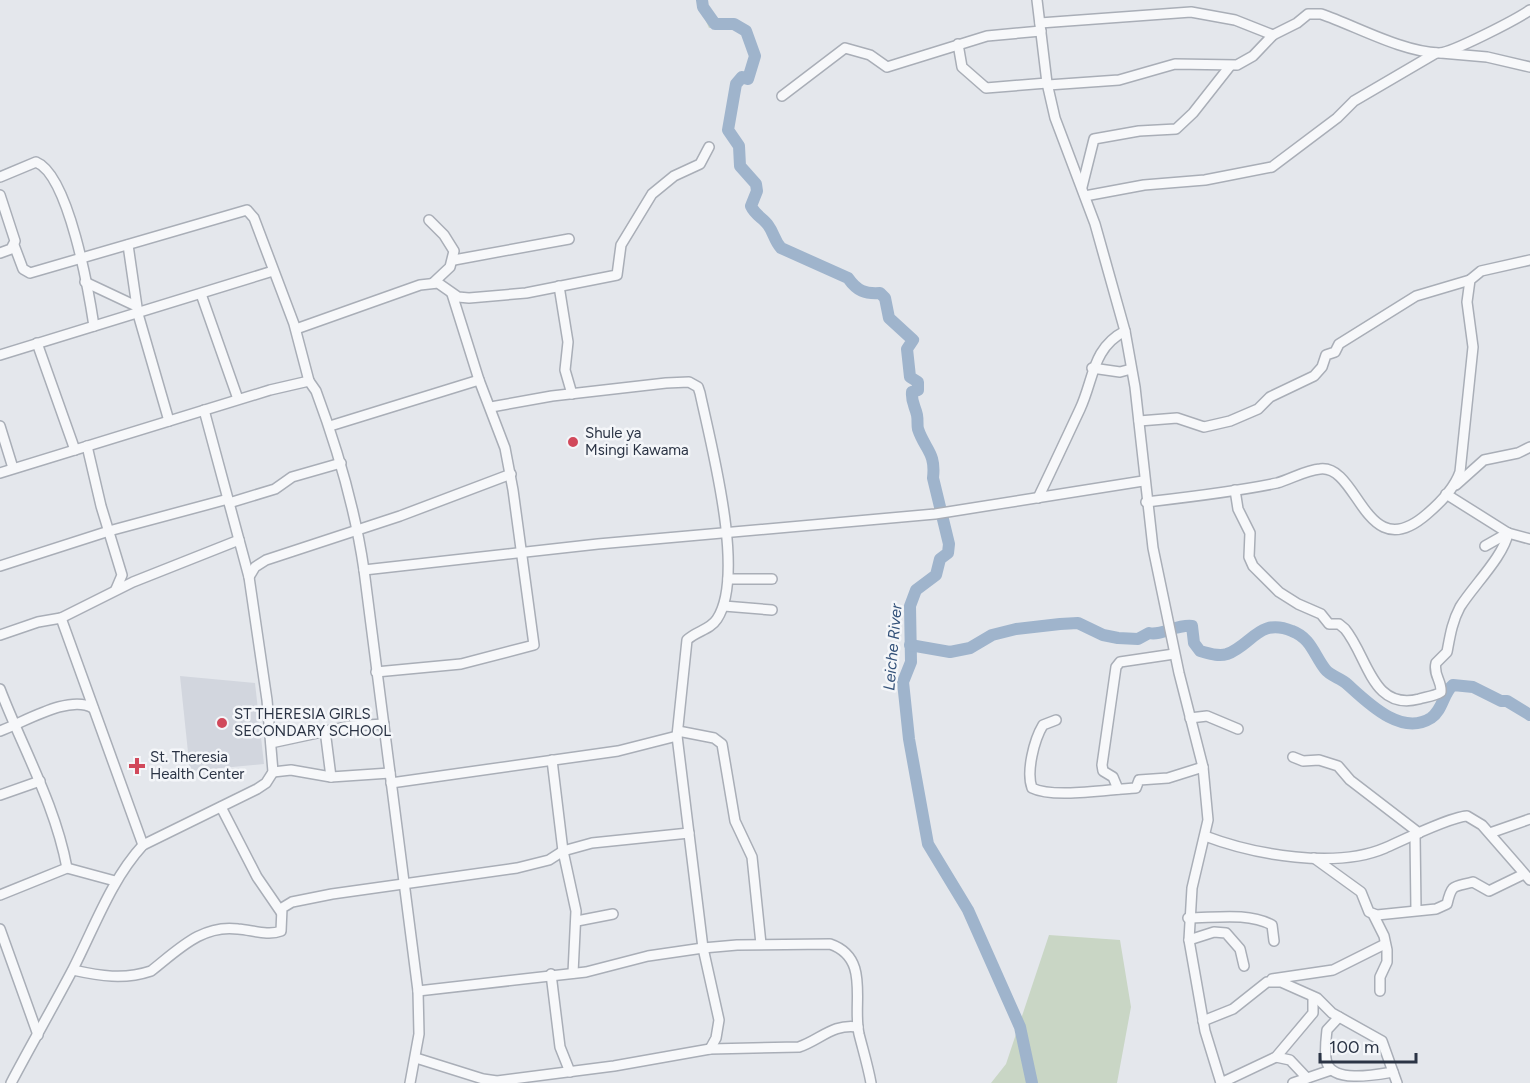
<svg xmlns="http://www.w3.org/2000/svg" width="1530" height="1083" font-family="Figtree,sans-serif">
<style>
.built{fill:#d2d6de}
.green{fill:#c9d6c5}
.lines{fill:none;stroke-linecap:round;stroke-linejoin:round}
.river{stroke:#9fb4cc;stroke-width:12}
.minor-casing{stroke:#a9aeb7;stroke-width:12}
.minor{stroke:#f7f8fa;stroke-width:9}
.poi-dot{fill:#d1495b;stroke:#f4f6f9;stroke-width:2}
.labels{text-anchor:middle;stroke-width:5;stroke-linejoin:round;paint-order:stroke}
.poi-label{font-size:15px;fill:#2b3445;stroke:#f4f6f9;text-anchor:start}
.water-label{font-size:16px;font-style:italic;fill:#34527a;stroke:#f4f6f9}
</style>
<rect width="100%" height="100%" fill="#e4e7ec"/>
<polygon class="built" points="180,676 255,683 264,764 190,771"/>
<g class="green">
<polygon points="700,5 707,5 717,20 729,21 732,25 709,28 705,19 708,16 699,10"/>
<polygon points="1049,935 1120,940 1131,1007 1117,1083 991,1083 1006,1064"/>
</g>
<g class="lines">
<g class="river">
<path d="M702 0 703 7 715 24H734L746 31 755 56 748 79 742 77 736 84 728 130 739 146 740 166 756 184 757 191 751 206C755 215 763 218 768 225 774 233 774 240 781 248L848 278C857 291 865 294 880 293L885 298 889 318 913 340 907 349 910 377 918 382V390L912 392C911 402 915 406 917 415 918 420 917 425 918 429 925 450 936 452 933 478L949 544 948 553 940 559 936 575 916 590 910 606 911 662 903 682 909 739 928 844 968 910 1020 1027 1032 1083"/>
<path d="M910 645 950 652 970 648 992 635 1016 629 1060 624 1078 623 1103 635 1118 638 1138 639 1149 633C1161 636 1177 624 1192 626L1194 643 1200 651C1208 653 1218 657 1227 654 1252 645 1259 617 1292 631 1311 638 1314 655 1325 669 1330 676 1341 678 1347 684 1367 702 1401 737 1431 718 1443 710 1443 693 1453 685L1473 687 1501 701H1507L1530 715"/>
</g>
<g class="minor-casing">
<g id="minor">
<polyline points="1037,0 1047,83 1055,118 1095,224 1125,331 1135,387 1153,548 1179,673 1203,767 1208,820 1192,888 1189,940 1205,1031 1221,1083 1276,1057 1313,1013 1313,997"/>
<polyline points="1040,23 1191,12 1235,20 1273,35"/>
<polyline points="958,44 962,67 986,88 1047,83"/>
<polyline points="1441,53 1487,57 1530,67"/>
<path d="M1048 85 1119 80 1175 64 1237 65 1253 56 1273 35 1297 23 1308 14H1321C1356 26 1402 52 1439 53 1452 53 1517 19 1530 10"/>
<polyline points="782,96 845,48 870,55 887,67 987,36 1041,31"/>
<path d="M0 177 36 162C69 175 89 293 94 326"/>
<polyline points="1082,187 1094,139 1139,131 1176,129 1193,113 1230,66"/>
<polyline points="0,195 15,241 11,249 0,253"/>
<polyline points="1085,196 1144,185 1205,180 1272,167 1337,118 1354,101 1436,53"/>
<polyline points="429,220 444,235 454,251 450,267 433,283"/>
<polyline points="14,245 23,269 30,273 247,210 254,218 294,324 309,381"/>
<polyline points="128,245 138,314 169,421"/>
<polyline points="454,260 569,239"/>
<polyline points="85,282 136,306"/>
<polyline points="559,286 568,342 565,370 572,394"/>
<polyline points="201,294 238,399"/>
<polyline points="296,329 420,285 438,283 458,297 469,298 526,293 617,275 621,245 652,194 674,176 700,164 709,147"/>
<polyline points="37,343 75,450"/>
<polyline points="0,355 273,271"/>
<polyline points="1092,368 1120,372 1131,369"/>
<path d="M491 407 552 396 666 383 689 382 698 387 700 393C711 445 746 575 717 619 710 630 696 631 687 640L677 736 703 948 719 1020 716 1038 710 1049"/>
<polyline points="1139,421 1177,418 1204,427 1230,421 1258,409 1270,397 1314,376 1322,367 1326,355 1335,352 1339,344 1416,296 1470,280"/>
<polyline points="0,426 13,468"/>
<polyline points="330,426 479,380"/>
<polyline points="87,446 101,506 122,575 116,589"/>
<path d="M0 473 270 390 309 381 316 391C338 450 355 508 364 570L418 991 419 1034 410 1083"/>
<polyline points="1456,485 1484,460 1518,453 1530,447"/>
<path d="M1235 490 1238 509 1250 533 1249 557 1253 566 1279 592 1298 604 1321 614 1329 624H1339L1345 629C1368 657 1372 711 1419 699 1426 697 1435 696 1441 692 1442 681 1433 675 1436 663L1447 652C1450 636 1452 622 1460 607 1473 586 1504 556 1508 533"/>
<polyline points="1446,494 1508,533 1530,539"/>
<path d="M1038 498C1052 469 1066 439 1080 409 1094 379 1092 348 1125 331"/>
<path d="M1146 502C1189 497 1234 492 1277 483 1291 479 1306 470 1320 469 1359 464 1365 568 1427 514 1441 502 1454 489 1460 472L1473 347 1467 302 1470 280 1481 271 1530 260"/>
<polyline points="229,503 275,489 292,477 341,463"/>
<polyline points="1485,546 1508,533"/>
<polyline points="0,566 109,531 228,499"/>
<polyline points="364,570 598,544 935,514 1143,481"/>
<polyline points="249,577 255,567 266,560 400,516 511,474"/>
<polyline points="728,579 772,579"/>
<polyline points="724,606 772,610"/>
<polyline points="61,618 143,845"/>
<polyline points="0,635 38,622 61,618 133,582 239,540"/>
<polyline points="376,672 461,664 534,645 513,490 505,448 479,380 452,294"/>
<path d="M0 689C23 749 55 804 67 868"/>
<polyline points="1190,718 1207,716 1238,729"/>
<path d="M1056 720 1043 725C1034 740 1026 772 1032 788 1054 799 1109 789 1136 788L1139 780 1168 778 1203 767"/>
<polyline points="325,730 331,777"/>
<path d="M0 731C25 722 69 694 93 708"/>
<polyline points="678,731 714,738 722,744 735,821 752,857 761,944"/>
<polyline points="271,743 350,726 384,724"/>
<polyline points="1293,757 1303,761 1319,760 1338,766 1350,780 1419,833"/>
<polyline points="552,760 563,851 576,911 573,973"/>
<polyline points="273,772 291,770 331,777 390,773"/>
<polyline points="391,783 618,751 677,736"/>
<polyline points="1118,789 1113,777 1103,771 1102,765 1116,667 1120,662 1174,654"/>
<polyline points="0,795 40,781"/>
<polyline points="221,807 257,877 281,912"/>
<polyline points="1490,833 1530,819"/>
<polyline points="1415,835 1416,910"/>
<path d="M1205 836C1255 855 1336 869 1385 848 1403 840 1450 817 1467 816L1482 825 1530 880"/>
<path d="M1314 858 1361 892 1369 912 1377 915 1436 909 1447 904C1452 883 1454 887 1473 882L1489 891 1524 874"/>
<polyline points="0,895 67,868 115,881"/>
<polyline points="1373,914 1384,936 1387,950 1387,962 1380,977 1380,991"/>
<path d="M1188 918C1215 918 1247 912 1272 925L1274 941"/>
<polyline points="577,921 613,914"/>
<polyline points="0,929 38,1035"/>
<polyline points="1189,940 1214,932 1226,933 1240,949 1244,966"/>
<path d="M73 970C100 976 124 980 151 971 178 950 202 924 238 929 252 930 268 936 281 931L282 908 292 902 332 894 517 868 549 860 563 851 592 843 689 833"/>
<polyline points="551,974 560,1047 570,1072"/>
<polyline points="1272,979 1333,970 1385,944"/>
<path d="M418 991 586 972 648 956 703 948 737 945 830 944C871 958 852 1003 859 1034 863 1050 868 1066 871 1083"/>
<path d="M1339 1017 1327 1030C1326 1039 1324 1054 1327 1063 1334 1083 1375 1075 1393 1072"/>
<polyline points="1203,1021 1233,1009 1267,982 1281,982 1317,998 1332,1013 1382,1041 1397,1083"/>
<polyline points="1276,1057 1290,1060 1307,1078"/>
<path d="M416 1058 483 1079 497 1081 614 1066 710 1049 799 1047C820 1040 833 1023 858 1027"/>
<path d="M11 1083C31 1045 53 1007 73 969 95 926 111 880 143 845L257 789 266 783 273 772 267 700 249 577 204 410"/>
<polyline points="1293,1083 1331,1070"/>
</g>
</g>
<use href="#minor" class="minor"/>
</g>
<g class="poi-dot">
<circle cx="573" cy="442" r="6"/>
<circle cx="222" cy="723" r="6"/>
<path d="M134 757h6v6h6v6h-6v6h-6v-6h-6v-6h6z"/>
</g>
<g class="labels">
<g class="poi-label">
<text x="585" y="438">Shule ya<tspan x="585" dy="17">Msingi Kawama</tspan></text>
<text x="234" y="719">ST THERESIA GIRLS<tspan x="234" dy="17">SECONDARY SCHOOL</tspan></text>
<text x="150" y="762">St. Theresia<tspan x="150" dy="17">Health Center</tspan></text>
</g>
<g class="water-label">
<text transform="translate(892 647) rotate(-85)" y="6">Leiche River</text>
</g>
</g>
<path d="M1320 1053v9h96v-9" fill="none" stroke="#2b3445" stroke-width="3"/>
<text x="1329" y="1053" font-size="18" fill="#2b3445" stroke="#f4f6f9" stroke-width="4.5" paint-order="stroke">100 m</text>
</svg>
